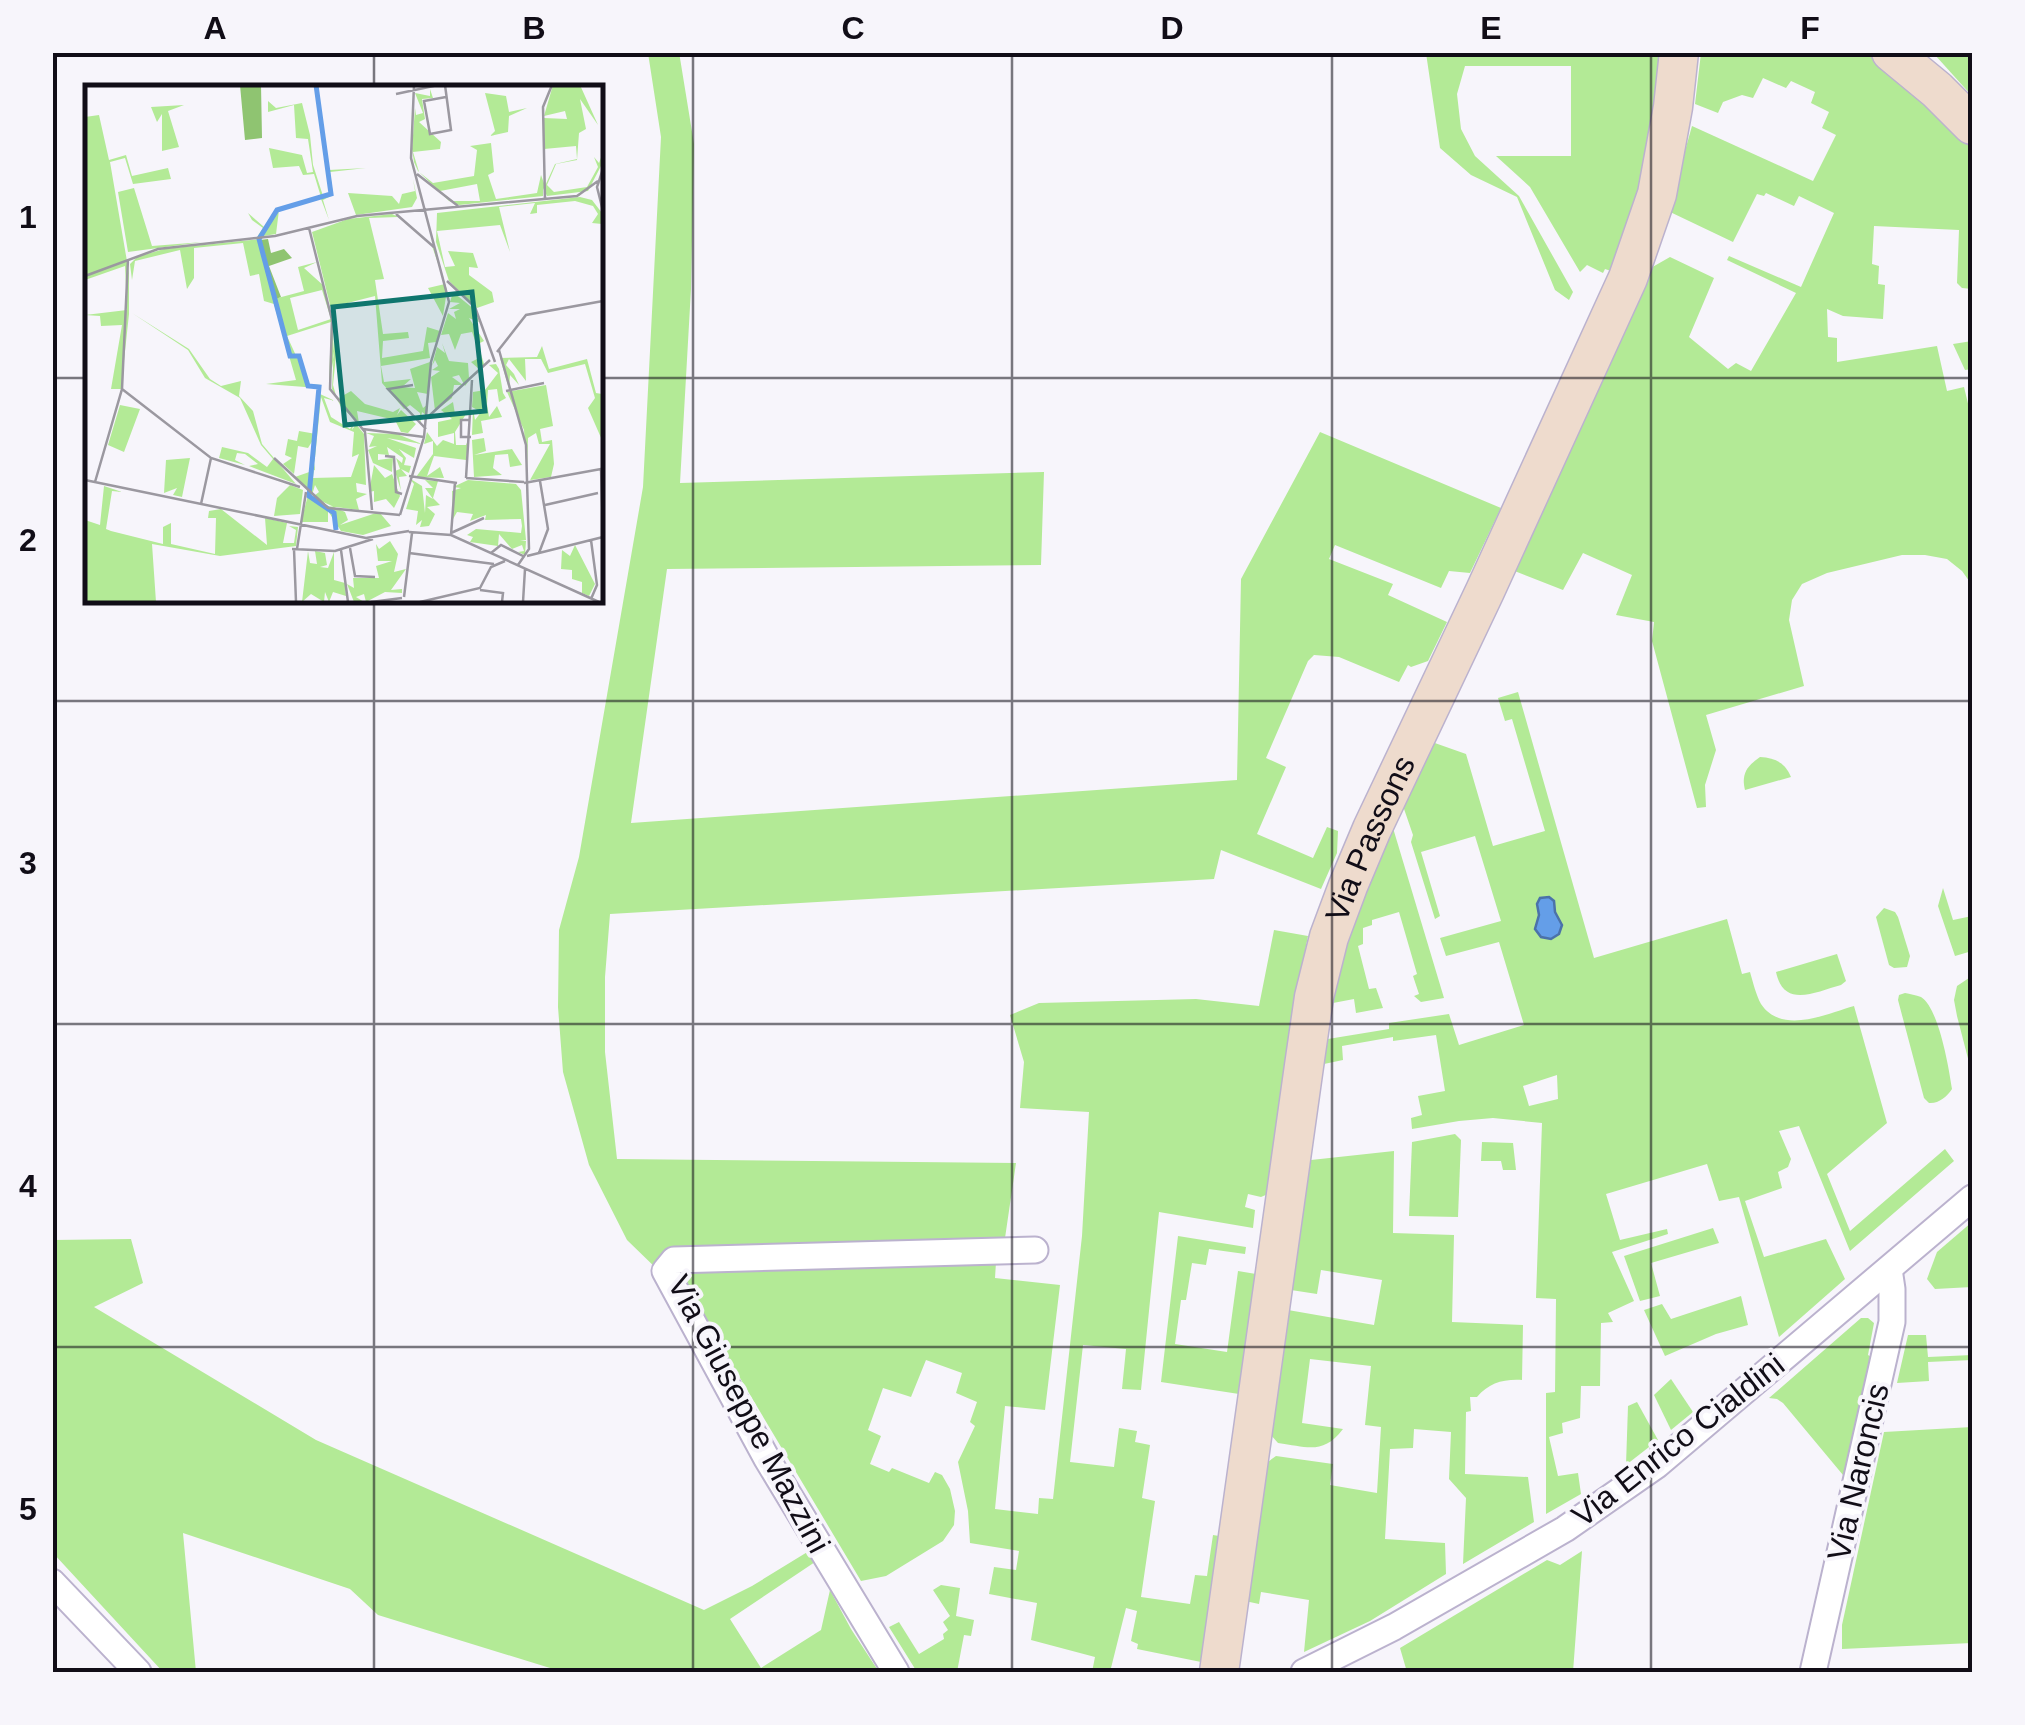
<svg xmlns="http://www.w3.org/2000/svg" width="2025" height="1725" font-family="Helvetica,sans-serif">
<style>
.green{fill:#b3ea96;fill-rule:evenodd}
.water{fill:#649ee8;stroke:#4b72a9;stroke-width:2.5}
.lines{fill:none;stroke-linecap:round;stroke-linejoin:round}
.street-casing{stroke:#bbb2ce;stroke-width:29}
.secondary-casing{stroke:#bbb2ce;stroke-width:41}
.street{stroke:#fff;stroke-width:25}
.secondary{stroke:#eedbcd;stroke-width:38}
.grid{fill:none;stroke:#110d17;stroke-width:2.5;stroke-opacity:0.55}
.labels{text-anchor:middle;stroke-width:8;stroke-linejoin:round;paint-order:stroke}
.street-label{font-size:32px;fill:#110d17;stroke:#f7f5fb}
.inset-river{fill:none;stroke:#649ee8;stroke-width:5}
.inset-road{fill:none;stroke:#9b98a0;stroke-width:2.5}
.view{fill:#0f766e;fill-opacity:0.15;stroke:#0f766e;stroke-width:5}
.inset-edge{fill:none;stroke:#110d17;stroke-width:5}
.neatline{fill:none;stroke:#110d17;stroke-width:4}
.grid-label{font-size:32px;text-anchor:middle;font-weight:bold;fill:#110d17}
</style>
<rect width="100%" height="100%" fill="#f7f5fb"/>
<g class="green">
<polygon points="679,52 694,144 691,289 680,483 1044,472 1041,565 667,569 631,823 1237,780 1241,579 1320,432 1501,508 1470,573 1449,571 1441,588 1335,545 1329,559 1393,584 1388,595 1447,622 1428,661 1411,667 1408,665 1399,682 1339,657 1314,655 1308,661 1266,758 1286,767 1257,834 1313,858 1327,827 1338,831 1337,853 1321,889 1221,850 1214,879 610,914 605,977 605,1052 617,1159 1016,1163 1005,1238 676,1250 661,1273 627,1240 589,1165 563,1072 558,1007 559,930 579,857 643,487 661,137 648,53"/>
<polygon points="1426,53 1668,53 1657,129 1614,272 1605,269 1603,273 1587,265 1580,272 1530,187 1496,156 1571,156 1571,66 1465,66 1457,94 1461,129 1475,156 1519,196 1573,292 1569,300 1555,290 1517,197 1471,175 1440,148"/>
<polygon points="1701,53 1867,53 1972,135 1972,289 1962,288 1957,283 1959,230 1874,226 1872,264 1879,266 1878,284 1885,285 1883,319 1843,316 1827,309 1828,337 1837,338 1837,362 1937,346 1947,391 1964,387 1972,420 1972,585 1962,571 1947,559 1925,555 1902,555 1827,573 1802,584 1792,600 1789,620 1804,686 1706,715 1716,750 1705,785 1706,807 1697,808 1652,641 1654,622 1616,615 1632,575 1583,553 1563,590 1512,570 1649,269 1670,257 1714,278 1689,337 1728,369 1736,363 1751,371 1796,293 1727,260 1729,256 1801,287 1834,213 1799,196 1794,206 1766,193 1764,196 1757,194 1733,242 1668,211 1692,126 1813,181 1836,135 1822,128 1829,112 1811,103 1815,92 1791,81 1786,88 1763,78 1753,98 1742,95 1723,102 1718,113 1695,104"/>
<polygon points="1934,53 1972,53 1972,96 1935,55"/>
<polygon points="1972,341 1972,369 1965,370 1953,344"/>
<path d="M1518 692 1594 958 1727 919 1742 974 1750 972C1753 982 1756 995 1761 1004 1782 1035 1826 1014 1854 1006L1887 1123 1827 1174 1850 1231 1945 1149 1954 1161 1850 1251 1799 1126 1779 1131 1791 1159 1788 1167 1778 1172 1782 1188 1745 1201 1764 1257 1826 1239 1845 1279 1779 1337 1739 1197 1719 1201 1707 1164 1606 1194 1620 1240 1667 1229 1668 1234 1612 1252 1634 1301 1608 1313 1613 1322 1601 1323 1600 1386H1581L1580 1418 1562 1423 1563 1433 1549 1437 1558 1476 1578 1473 1581 1494 1546 1514V1393L1555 1392 1556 1299 1536 1298 1542 1123 1493 1118 1459 1121 1412 1129 1411 1118 1422 1115 1418 1096 1445 1091 1436 1035 1393 1041V1037L1342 1046 1343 1060 1324 1064 1328 1039 1389 1029V1023L1449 1014 1459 1045 1524 1025 1499 942 1446 956 1440 938 1501 921 1475 836 1421 852 1440 916 1435 919 1411 842 1413 835 1403 806 1432 742 1466 754 1493 846 1545 831 1512 719 1505 721 1498 698ZM1557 1075 1558 1099 1529 1106 1523 1086Z"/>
<path d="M1760 757C1776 758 1785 763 1791 777L1745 790C1741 774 1747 766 1760 757Z"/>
<polygon points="1393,828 1444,998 1421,1002 1414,996 1419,994 1413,976 1417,974 1399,912 1372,920 1372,925 1363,928 1363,944 1358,946 1369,989 1376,988 1383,1008 1356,1013 1354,999 1333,1003 1348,941 1365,895"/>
<polygon points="1943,888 1953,920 1972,916 1972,951 1955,956 1938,906"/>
<polygon points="1884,908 1895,912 1898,917 1910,956 1907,967 1894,968 1889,965 1876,917"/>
<polygon points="1274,930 1308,936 1293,1012 1268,1194 1261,1197 1248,1194 1245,1207 1255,1210 1253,1228 1159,1212 1141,1390 1122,1389 1126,1349 1083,1345 1070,1462 1114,1467 1119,1428 1137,1431 1135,1442 1150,1445 1142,1498 1155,1501 1141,1597 1190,1604 1195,1575 1207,1576 1213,1535 1219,1536 1201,1662 1137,1649 1138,1644 1131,1641 1137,1611 1126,1608 1110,1672 1092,1672 1095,1657 1031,1640 1037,1603 989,1594 994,1567 1016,1570 1019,1551 970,1543 968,1511 958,1462 975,1426 970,1422 977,1402 956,1393 962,1373 926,1360 911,1397 883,1388 868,1430 881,1436 870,1464 889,1472 892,1468 929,1483 935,1472 942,1475 950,1489 955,1511 954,1525 943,1541 886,1576 861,1581 678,1274 690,1267 996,1262 995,1278 1060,1285 1045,1410 1005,1406 995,1509 1038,1514 1039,1498 1053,1499 1082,1236 1089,1112 1020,1108 1024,1062 1010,1015 1039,1003 1196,999 1259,1006"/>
<path d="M1837 954 1846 981 1841 985C1815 992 1784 1009 1776 972Z"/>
<polygon points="1972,976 1972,1074 1957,1016 1954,1000 1957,986"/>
<path d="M1905 993C1910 994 1916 995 1921 997 1939 1008 1949 1069 1952 1089 1947 1097 1938 1104 1929 1103L1924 1098 1898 1000 1899 995Z"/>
<polygon points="1455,1134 1461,1140 1458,1217 1409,1216 1412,1142"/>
<polygon points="1482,1142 1513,1143 1516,1170 1503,1170 1501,1161 1481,1161"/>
<path d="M1394 1151 1393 1233 1454 1235 1452 1322 1523 1325 1522 1380C1503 1379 1489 1383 1477 1397H1470L1471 1411 1466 1412 1465 1474 1528 1477 1534 1522 1463 1564 1466 1498 1449 1479 1451 1432 1414 1429 1413 1448 1390 1449 1385 1539 1445 1543 1446 1574 1370 1621 1304 1652 1309 1600 1261 1592 1259 1604 1245 1601 1265 1464 1276 1456 1333 1464 1330 1485 1377 1493 1381 1427 1365 1425 1371 1366 1310 1359 1302 1423 1343 1429C1323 1455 1308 1447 1278 1443L1270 1434 1288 1310 1374 1325 1382 1280 1321 1270 1317 1294 1291 1290 1311 1160Z"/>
<polygon points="1972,1222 1972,1287 1935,1289 1927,1279 1937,1252"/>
<polygon points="1713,1228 1719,1243 1651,1263 1660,1296 1640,1301 1624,1256"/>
<polygon points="1178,1236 1246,1247 1245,1254 1209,1249 1206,1265 1192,1263 1186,1300 1181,1300 1175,1344 1227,1352 1238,1271 1256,1274 1239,1394 1161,1382"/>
<polygon points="131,1239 143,1283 94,1307 316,1440 704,1610 752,1586 809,1551 815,1562 730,1619 761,1668 821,1630 830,1590 851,1629 879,1672 563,1672 378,1615 350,1589 183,1533 196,1672 163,1672 53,1553 53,1240"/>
<polygon points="1741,1296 1748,1325 1716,1334 1665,1356 1644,1310 1662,1304 1671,1319"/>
<polygon points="1861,1318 1868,1318 1874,1323 1868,1355 1873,1358 1845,1485 1843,1475 1783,1403 1777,1399 1769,1398"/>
<polygon points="1908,1335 1926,1335 1928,1357 1972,1355 1972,1360 1928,1362 1929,1381 1897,1383"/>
<polygon points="1671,1379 1693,1412 1671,1430 1654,1395"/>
<polygon points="1637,1402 1658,1440 1626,1465 1628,1406"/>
<polygon points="1972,1427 1972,1643 1842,1649 1842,1625 1884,1432"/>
<polygon points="1582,1551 1573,1672 1407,1672 1400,1648 1547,1560 1560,1565"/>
<polygon points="941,1585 960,1588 956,1616 974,1620 971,1636 964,1635 957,1672 917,1672 889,1627 899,1622 919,1654 944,1639 943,1634 948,1630 943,1622 950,1616 933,1590"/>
</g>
<polygon class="water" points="1549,897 1554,901 1555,912 1562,925 1559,934 1551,939 1541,937 1535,929 1539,915 1537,904 1540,898"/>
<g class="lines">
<g class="street-casing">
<g id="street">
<polyline points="52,1582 138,1672"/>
<polyline points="896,1672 767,1459 665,1271 674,1260 1035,1250"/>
<polyline points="1304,1672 1394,1627 1565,1529 1657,1465 1972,1198"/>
<polyline points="1813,1672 1892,1322 1892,1289 1889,1269"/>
</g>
</g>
<g class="secondary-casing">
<g id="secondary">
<polyline points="1891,52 1937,90 1972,125"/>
<path id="s1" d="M1219 1672 1304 1066 1314 997 1329 937 1348 886 1372 829 1485 591 1628 278 1657 194 1673 107 1679 52"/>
</g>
</g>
<use href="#street" class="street"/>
<use href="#secondary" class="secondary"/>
</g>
<path class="grid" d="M374 52V88M693 52V1672M1012 52V1672M1332 52V1672M1651 52V1672M52 378H88M600 378H1972M374 600V1672M52 701H1972M52 1024H1972M52 1347H1972"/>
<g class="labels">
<g class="street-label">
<text dy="11" stroke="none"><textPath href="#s1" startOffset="850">Via Passons</textPath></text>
<text transform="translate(749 1414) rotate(62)" y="11">Via Giuseppe Mazzini</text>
<text transform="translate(1678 1440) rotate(-38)" y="11">Via Enrico Cialdini</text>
<text transform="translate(1858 1472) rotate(-77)" y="11">Via Naroncis</text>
</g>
</g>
<g transform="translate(85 85)">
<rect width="518" height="518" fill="#f7f5fb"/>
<path d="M232 0 244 85 281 83 245 87 248 110 238 115 244 135 236 114 194 125 191 149 172 152 178 143 167 135 163 128 179 142 192 123 236 112 229 89 218 90 214 81 188 83 184 63 217 70 222 88 228 87 223 54 211 53 209 20 183 27V16L191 23 217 18 225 50 228 80 238 111 246 109ZM468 0H495L513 40 495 14 501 44 494 48 492 75 471 79 462 100 469 107 502 102 513 82 509 72 514 78 517 70V79L503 106 462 111 458 103V111L374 120 364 116 333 86 329 77 327 64 330 23 331 30 338 28 330 8 345 11V4L348 13 337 14 340 34 334 37 356 57 355 64 328 67 334 87 348 98 389 91 392 65 385 61 406 58 409 87 403 90 411 114 452 108 456 90 460 101 470 79 492 74 491 61 459 64V33L482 34 480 26 459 31ZM392 99 395 116H368L355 106ZM400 8 421 11 424 27 442 23 424 31 423 47 405 51 410 46ZM99 20 83 26 94 62 77 66V29L72 37 66 22ZM14 30 24 75 41 70 47 91 83 83 86 94 48 99 40 73 25 77 44 188V229L36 304H26L37 240 16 241 15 231 0 230 42 225 40 181 0 195V32ZM328 94 332 113 327 122 271 130 263 108 307 111 314 119 317 109 330 106ZM49 103 67 161 118 157 43 167 33 107ZM495 112 507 115 517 128V151V139L507 138 513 129 508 121 490 116 452 120V128L445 129 450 118 414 122 425 167 415 140 352 146 360 182 370 181 363 166 388 168 393 183 384 182V190L407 207 409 217 392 223 364 196 351 157 352 128ZM307 129 318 134 347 160 350 164 362 205 358 231 343 203 360 199 347 161 313 132 284 133 299 194 290 195 298 249 323 247 324 253 298 256 297 273 338 266 342 242 355 246 351 257 343 258 345 273 296 281 299 297 326 294 317 302 330 303 325 284 345 277 343 309 332 307 338 323 343 319 342 331 337 327 335 340V328L325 320 319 324 297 298 290 211 247 222 251 240 252 260 248 300 252 314 266 306 280 319 308 327 315 323 312 330 316 325 331 339 323 348 335 350 316 347 310 335 272 326 274 338 256 322 247 304 250 240 227 147 263 134ZM175 154 189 214 219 206 213 182 232 177 219 183 239 201 246 230 248 249 249 271 244 301 246 237 202 251 224 299 236 300 235 309 250 316 239 313 246 332 265 344 269 337 267 345 271 339 279 349 281 400 271 398 272 407 282 409 271 414 274 425 243 421 229 411 234 407 230 400 227 410 210 392 230 385 228 355 223 363 213 361 209 389 198 379 207 373 200 370 203 354 212 356 214 346 231 349 233 303 181 299 211 295 189 219 179 216 174 189 165 191 158 158 109 163V193L102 204 95 165 50 176 47 195 45 179 52 172 79 164ZM237 205 246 234 213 245 205 213ZM236 312 245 337 269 347 267 372 274 369 266 392 228 393ZM368 207 390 225 394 237 384 233 399 256 393 259 399 279 395 285 386 277 396 272 387 247 376 249 370 265 364 249 356 250 363 228 371 234 369 227 375 224H364L375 218 365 217ZM47 228 104 264 125 294 136 301 156 296 154 311 168 326 177 359 211 399 164 381 173 379 160 369 152 368 150 375 160 380 134 373 137 362 163 368 182 382 188 374 176 360 155 313 120 293 103 265ZM357 258 364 276 383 278 384 293 391 287 380 301 374 290 367 292 378 300H369L367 313 350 326 346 292 355 286 347 285 353 281 350 275 347 281 352 262 360 268ZM457 261 464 284 502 274 511 308 517 309V355L503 323 510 313 500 279 463 288 456 274H440L441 296 424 274 421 280 429 289 434 300 425 290 424 304 415 273 452 272ZM411 279 414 284 418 308 421 313 414 317 412 304 403 305 402 319 404 332 412 321 417 332 396 336 398 348 387 350 388 324 390 335 396 327 387 322 388 307 400 305 413 288 404 280ZM461 300 468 341 455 344 457 357 467 355 469 379 466 392 445 395 465 359H454L451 348 443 353 442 390 439 345 422 307ZM368 317 370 329H381L370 347 371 360H381L384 353 381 375 349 371 342 391 355 382 359 393 331 392 348 369V356L339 359 342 347 352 361 358 355 369 359V348L353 352V337L367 334 356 325ZM35 320 55 324 39 367 23 360ZM281 348 312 349 337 359 302 353 331 363 329 373 314 364 321 373 319 380 326 381 324 388 316 384 322 391 314 392 316 406 310 386 315 384 311 373 317 378 318 373 302 362 304 370 293 369V375L308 373 307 387 288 378 283 365 292 361 284 362 289 351ZM399 353 401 366 389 370 427 364 437 380 425 382 423 369 410 370 408 383 417 390 389 392 387 355ZM105 373 97 412 88 410 92 403 79 408 81 375ZM289 380 300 393 307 389 315 411 309 423 301 414 289 417V406L284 407ZM324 393 337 401 340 428 341 410 348 414 340 403H348L340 395 353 396 348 413 355 420 342 422 350 429 344 441 335 442 337 435 331 440 333 426 321 424 329 399ZM383 395 431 399 436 405 441 455 435 456H441L440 470 433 467 439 466 437 460 427 464 414 449 413 461 385 457 388 452 382 450 391 444 436 448 437 441 436 434 400 435 401 430 385 436 388 429 372 427 368 434 367 406 376 403 368 402ZM205 400 218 405 215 429 189 431 192 413ZM19 401 37 407 27 406 21 444 26 446 78 459V442L86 438V459L130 469 131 433H123L124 426 136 424 182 460 180 433 202 438 198 458H209L211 445 204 441 213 442 211 461 135 471 67 459 71 517H0V435L15 440ZM223 410 260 427 263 435 255 440 294 427 306 441 278 450 256 446 243 426V437H216ZM305 456 313 469 309 487 321 484 306 505 317 504V508L300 507 281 517 279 509 271 512 279 517H269L262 499 269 503 268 493H294L291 481 307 476H293L291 459 294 464ZM490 460 510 499 504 511 497 508V497L487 494V485L476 484 477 465 485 471ZM223 466 225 478 232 479 230 466 240 468 242 480 235 482 243 483 249 467V495L260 498 261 511 248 507 244 517 240 507 239 517 226 509 217 517Z" fill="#b3ea96" fill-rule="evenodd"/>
<path d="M155 0H176L177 53 160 55ZM183 154 186 168 199 164 207 173 184 181 196 212 188 215 175 155Z" fill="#8fc471"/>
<path class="inset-river" d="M231 0 246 109 192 125 174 154 205 271H214L223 301 234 302 224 411 249 428 251 445"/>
<path class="inset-road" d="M360 0 366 45 345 49 339 16 361 12M311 9 353 0M518 84 512 102 518 126M332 89 373 121M460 114 458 22 467 0M311 129 350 163M224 143 247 235 245 304 280 347 287 425M0 191 73 164 190 151 272 131 492 111 513 96M362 196 390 222 410 277M414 265 441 360 444 464 433 480M412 267 441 230 518 216M328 300 303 304 341 344M37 304 126 373 215 402M421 306 459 298M345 330 405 275M385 335H376V352H386M278 344 339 352M300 371 309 372 311 407 317 409M189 373 243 423 315 430M324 391 372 398M381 393 387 295M381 393 439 397M0 395 281 453 324 446M10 397 37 304 43 174M439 398 516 384 518 445M116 419 126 373M460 420 513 408M315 430 339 352 346 277 364 217 326 73 329 0M324 447 366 450 514 517M366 448 399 433M366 450 370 397M506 455 512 500 506 514M265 463 270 491 290 492M207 464 250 466 288 454M209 464 211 517M212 464 221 407M256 465 263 517M324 468 409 479M406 468 416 460 440 472M454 468 463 444 455 396M442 471 518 452M395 505 418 508 417 517M319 512 327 448M286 517 317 513M335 517 395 503 406 482 420 476M438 517 440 484"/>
<path class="view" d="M387 207 400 326 260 340 248 222Z"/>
<rect width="518" height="518" class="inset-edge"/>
</g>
<rect width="2025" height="1725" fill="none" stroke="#f7f5fb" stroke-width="110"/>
<rect x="55" y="55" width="1915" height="1615" class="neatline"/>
<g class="grid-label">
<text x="215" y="39">A</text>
<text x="534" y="39">B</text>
<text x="853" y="39">C</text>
<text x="1172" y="39">D</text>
<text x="1491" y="39">E</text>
<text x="1810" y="39">F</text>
<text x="28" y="228">1</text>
<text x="28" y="551">2</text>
<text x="28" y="874">3</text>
<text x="28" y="1197">4</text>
<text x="28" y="1520">5</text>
</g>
</svg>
